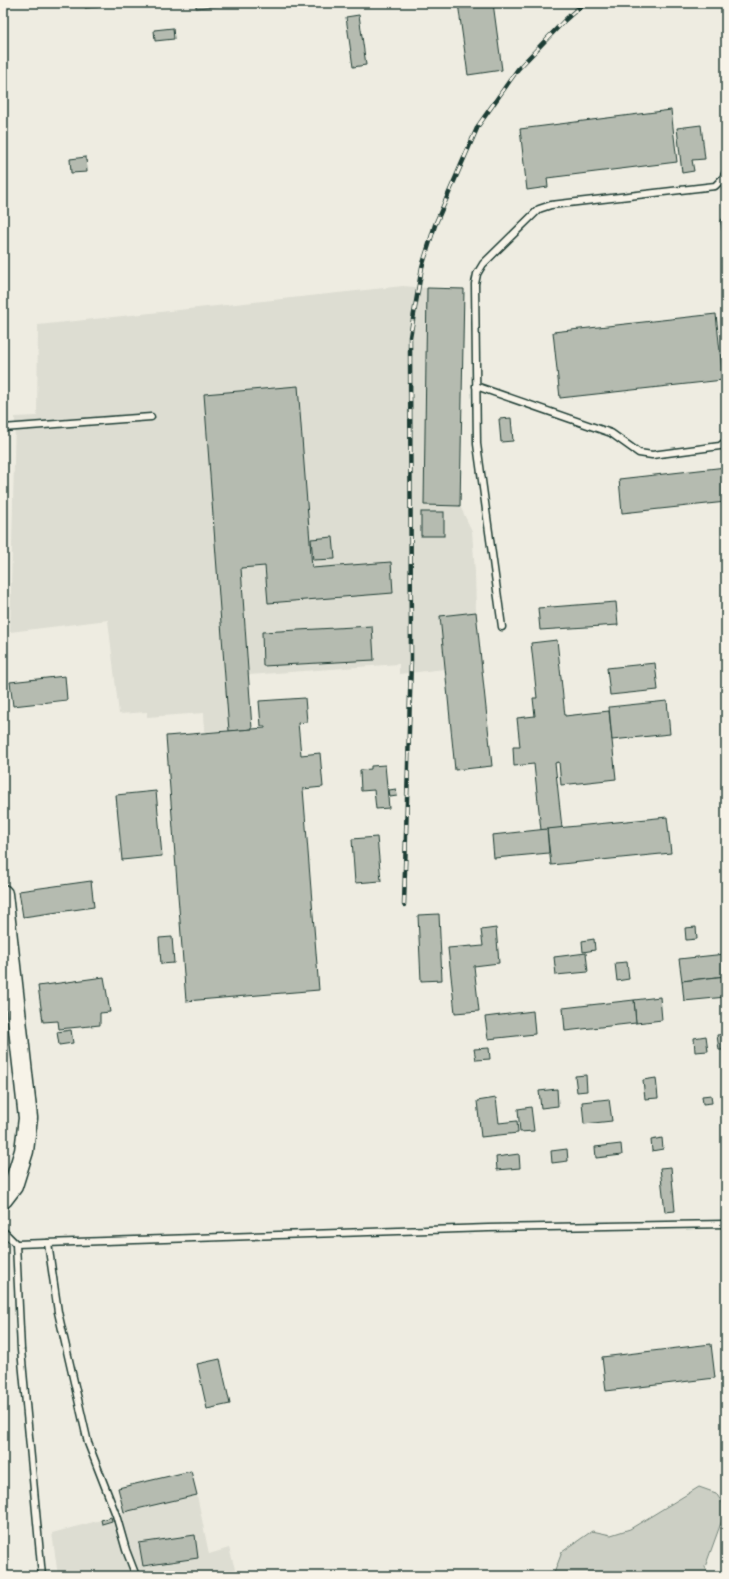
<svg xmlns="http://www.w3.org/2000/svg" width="729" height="1579" font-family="'Balsamiq Sans',sans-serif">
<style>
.built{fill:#ddddd2}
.green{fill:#cccfc4;stroke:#76867c}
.building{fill:#b5bbb0;stroke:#1f3d34}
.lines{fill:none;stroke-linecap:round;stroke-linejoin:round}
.lane-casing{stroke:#1f3d34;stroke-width:9}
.secondary-casing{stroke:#1f3d34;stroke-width:21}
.lane{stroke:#f7f3e8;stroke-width:6}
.secondary{stroke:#f7f3e8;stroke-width:18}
.rail-casing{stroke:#1f3d34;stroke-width:4.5}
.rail{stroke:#f7f3e8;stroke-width:3;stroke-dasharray:9;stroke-linecap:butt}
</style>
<rect width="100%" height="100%" fill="#eeece1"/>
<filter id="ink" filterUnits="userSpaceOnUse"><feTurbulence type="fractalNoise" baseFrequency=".025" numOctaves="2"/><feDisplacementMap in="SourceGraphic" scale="8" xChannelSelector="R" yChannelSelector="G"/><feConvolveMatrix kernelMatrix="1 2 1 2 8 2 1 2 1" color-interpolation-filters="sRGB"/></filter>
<g filter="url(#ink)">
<g class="built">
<polygon points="403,286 427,288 424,505 460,506 472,531 475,572 476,612 440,616 445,669 399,674 399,664 249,675 252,729 205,732 204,713 147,717 147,712 119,714 108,620 10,632 15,417 37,416 38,325"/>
<polygon points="197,1495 209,1554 229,1548 237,1576 58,1576 52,1533 101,1520 102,1524 112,1521 111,1517 124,1512"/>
</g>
<polygon class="green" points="699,1487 716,1493 726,1509 705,1567 710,1576 553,1576 562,1552 592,1531 611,1535 630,1529"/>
<g class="building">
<polygon points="85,3 98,3 98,7 85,8"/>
<polygon points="196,3 252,3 196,8"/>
<polygon points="458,3 493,3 502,70 468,75"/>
<polygon points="359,15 366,65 353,67 346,17"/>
<polygon points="173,28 174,39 155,41 154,30"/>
<polygon points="671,110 677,162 547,178 548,187 527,190 520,129"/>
<polygon points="701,125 705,159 692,160 694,171 682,173 677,128"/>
<polygon points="86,157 87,172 71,173 70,159"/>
<polygon points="427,288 464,289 460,506 424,505"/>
<polygon points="716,314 723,380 560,398 553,332"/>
<polygon points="298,386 312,568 391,562 393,593 268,603 265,566 241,568 252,729 229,731 204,394"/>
<polygon points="511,418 513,441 501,442 499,419"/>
<polygon points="726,467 726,502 622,513 619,479"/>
<rect x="421" y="512" width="23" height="24"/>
<polygon points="333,537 335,559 313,560 311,539"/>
<polygon points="616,602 618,625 540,630 538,608"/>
<polygon points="476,612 492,766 455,770 440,616"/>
<polygon points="372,626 374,660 263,666 262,632"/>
<polygon points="557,640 565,716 609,711 616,779 561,785 559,762 555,763 562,828 541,830 534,764 514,766 513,747 520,747 517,718 535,716 533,698 537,698 531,643"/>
<polygon points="655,663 658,690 610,695 607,668"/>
<polygon points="65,676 67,700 13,706 10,682"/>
<polygon points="305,698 307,722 298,723 301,755 320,753 323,787 303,789 319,990 186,1001 166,736 265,728 265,726 261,726 259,701"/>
<polygon points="667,701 670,734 612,740 609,707"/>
<polygon points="385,765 389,808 376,809 374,790 361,791 360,770 371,769 371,766"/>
<polygon points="396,789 397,796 390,797 389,790"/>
<polygon points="156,791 162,856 122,860 116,795"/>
<polygon points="667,817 671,853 551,865 547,829"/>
<polygon points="547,829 549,853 494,858 492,835"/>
<polygon points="377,837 381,881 355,883 352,839"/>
<polygon points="91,881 94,907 23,917 19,891"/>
<polygon points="439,914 442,980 421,981 418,915"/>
<polygon points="696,927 697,939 686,940 685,928"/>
<polygon points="496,928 499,963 474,966 479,1011 455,1013 448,948 472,946 472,947 483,946 481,930"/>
<polygon points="172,937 174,963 161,964 159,938"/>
<polygon points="594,939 595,950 583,952 582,941"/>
<polygon points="586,953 588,972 556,975 554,957"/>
<polygon points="725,954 726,976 682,981 679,959"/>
<polygon points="627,962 629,979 617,981 615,963"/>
<polygon points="726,976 726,997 684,1001 682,981"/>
<polygon points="104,977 110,1012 100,1013 100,1025 59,1029 58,1021 43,1022 38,986"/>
<polygon points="660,997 662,1020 636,1023 634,1000"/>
<polygon points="634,1000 636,1023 565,1031 563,1008"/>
<polygon points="533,1011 535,1034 488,1039 485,1017"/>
<polygon points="71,1030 73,1043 59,1045 57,1032"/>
<polygon points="726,1034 726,1050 719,1050 717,1035"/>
<polygon points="706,1036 708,1051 695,1052 694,1038"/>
<polygon points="489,1048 490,1059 476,1060 474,1049"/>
<polygon points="586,1075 587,1091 577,1092 575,1076"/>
<polygon points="656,1078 658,1098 645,1099 643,1080"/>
<polygon points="557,1089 558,1106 541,1108 539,1091"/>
<polygon points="711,1095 712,1103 703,1104 702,1096"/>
<polygon points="496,1098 499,1123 517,1121 518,1133 481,1137 477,1101"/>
<polygon points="609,1099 612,1121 584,1124 582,1102"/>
<polygon points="531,1107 534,1131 520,1132 518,1109"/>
<polygon points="662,1138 663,1149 652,1151 651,1140"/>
<polygon points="621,1144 622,1155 596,1158 595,1147"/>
<polygon points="567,1149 568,1161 552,1163 551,1151"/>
<polygon points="519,1154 520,1168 497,1170 496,1157"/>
<polygon points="671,1167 675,1211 665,1212 660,1168"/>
<polygon points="711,1344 715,1378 606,1391 602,1357"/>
<polygon points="220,1359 230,1404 207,1409 197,1364"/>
<polygon points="191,1471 197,1495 124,1512 118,1488"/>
<polygon points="111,1517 112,1521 102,1524 101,1520"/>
<polygon points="195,1535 198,1558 143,1566 139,1543"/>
</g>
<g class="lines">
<g class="lane-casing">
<g id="lane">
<polyline points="725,222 726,229"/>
<polyline points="476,386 611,433 639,453 652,455 720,446 726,441"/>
<polyline points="3,428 151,417"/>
<polyline points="502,627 477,444 475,284 477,274 483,264 539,209 551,205 715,186 723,178 726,172"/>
<polyline points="3,1231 16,1244 488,1228 726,1224"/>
<polyline points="48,1243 58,1312 88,1443 116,1515 126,1550 136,1576"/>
<polyline points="16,1244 21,1350 42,1576"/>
</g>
</g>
<g class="secondary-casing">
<polyline id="secondary" points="3,894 28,1118 24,1151 13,1186 3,1199"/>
</g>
<use href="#lane" class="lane"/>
<use href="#secondary" class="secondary"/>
<g class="rail-casing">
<polyline id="rail" points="404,905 411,660 410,337 422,267 435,225 478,126 518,69 565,20 584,3"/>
</g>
<use href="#rail" class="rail"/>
</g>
</g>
<rect width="729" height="1579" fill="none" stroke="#f7f3e8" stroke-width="16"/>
<rect x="8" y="8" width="713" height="1563" fill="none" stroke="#1f3d34" stroke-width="1.5" filter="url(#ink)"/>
</svg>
